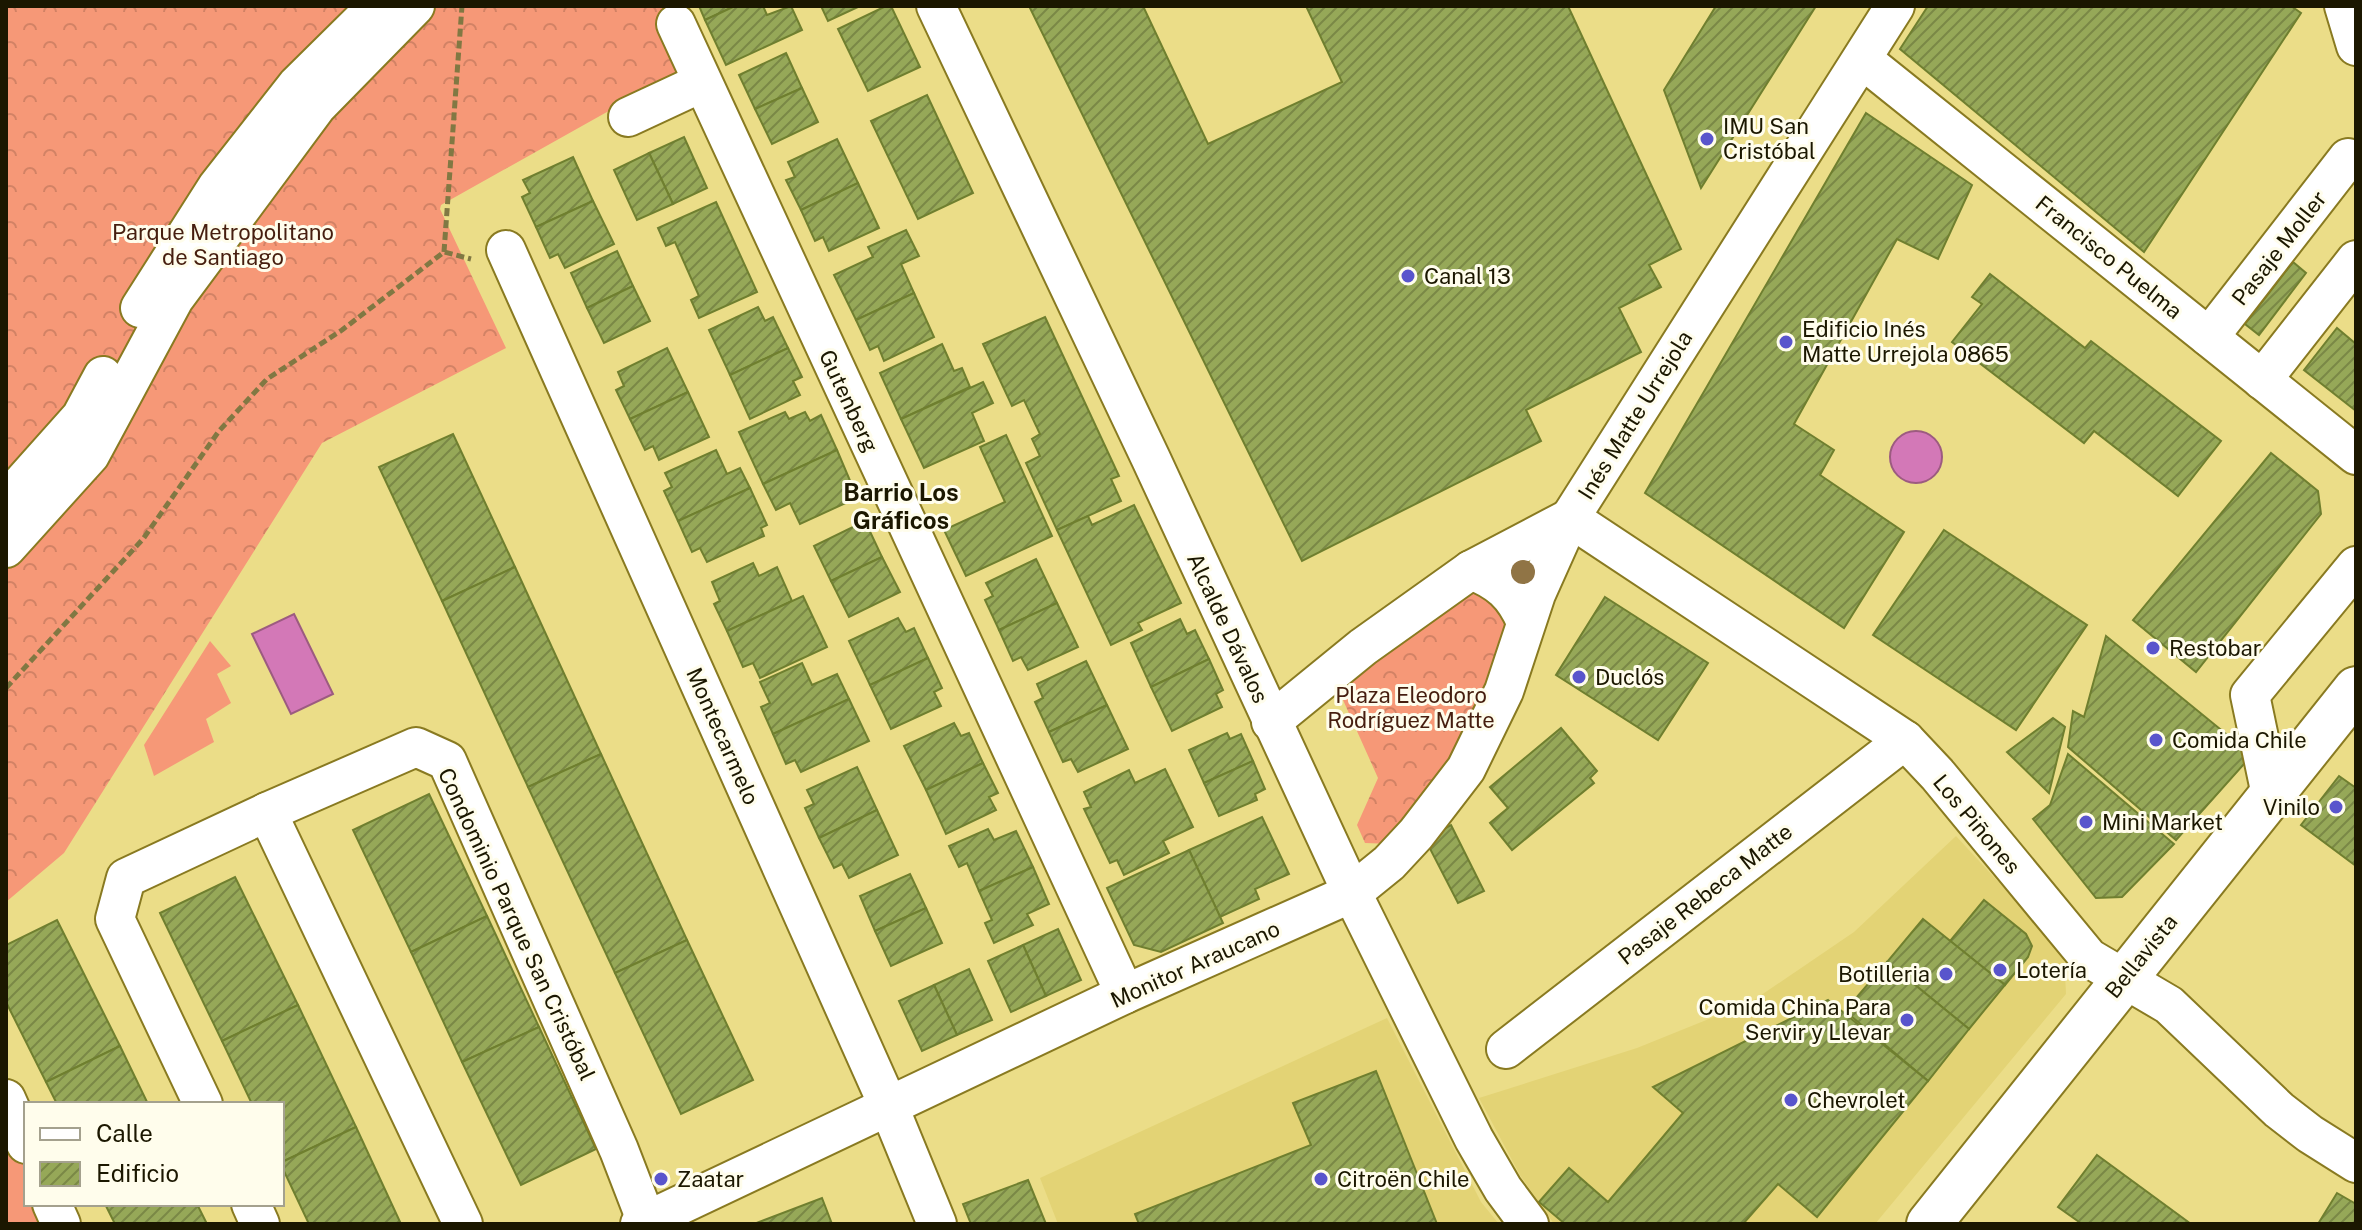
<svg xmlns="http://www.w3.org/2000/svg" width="2362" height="1230" font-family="'Public Sans',sans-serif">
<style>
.built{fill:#e3d375}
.green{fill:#f69877}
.forest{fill:url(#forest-crowns)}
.water{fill:#d378b7;stroke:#9c5b80;stroke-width:2}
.building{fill:url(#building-hatch);stroke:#6f7f2f;stroke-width:2}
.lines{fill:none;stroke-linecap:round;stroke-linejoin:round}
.minor-casing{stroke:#897a21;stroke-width:42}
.major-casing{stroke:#897a21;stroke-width:48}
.path{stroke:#817843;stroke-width:5;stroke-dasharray:8 4;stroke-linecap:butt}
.minor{stroke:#fff;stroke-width:38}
.major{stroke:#fff;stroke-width:44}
.tree{fill:#907445}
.poi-dot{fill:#5955cc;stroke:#fffdec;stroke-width:3}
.labels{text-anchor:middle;stroke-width:6;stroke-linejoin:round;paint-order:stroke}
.poi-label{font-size:22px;fill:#1b1700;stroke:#fffdec;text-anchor:start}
.park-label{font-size:22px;fill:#461e0f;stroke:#fffdec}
.street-label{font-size:22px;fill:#1b1700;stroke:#fffdec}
.neighbourhood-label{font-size:24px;font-weight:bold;fill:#1b1700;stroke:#fffdec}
</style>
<defs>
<pattern id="forest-crowns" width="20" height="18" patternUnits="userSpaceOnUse" patternTransform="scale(2)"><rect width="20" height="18" fill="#f69877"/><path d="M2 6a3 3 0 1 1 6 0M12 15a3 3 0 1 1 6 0" fill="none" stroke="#d28265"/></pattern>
<pattern id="building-hatch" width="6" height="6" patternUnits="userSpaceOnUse" patternTransform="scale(2)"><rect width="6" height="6" fill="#96a858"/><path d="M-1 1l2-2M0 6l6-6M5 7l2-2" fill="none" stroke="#7a8846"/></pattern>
</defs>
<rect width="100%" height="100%" fill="#ebdd88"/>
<g class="built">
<polygon points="1956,836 2064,953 2066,994 1875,1224 1554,1224 1520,1175 1479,1098 1637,1048 1751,1002 1854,932"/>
<polygon points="1387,1018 1481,1202 1499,1224 1058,1224 1040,1178"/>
</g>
<g class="green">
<polygon points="210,641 231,666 217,674 231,703 206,719 214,742 154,776 144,745"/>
<polygon points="6,1113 26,1160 26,1204 45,1204 54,1224 6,1224"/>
</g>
<g class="forest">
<polygon points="6,6 673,6 680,71 441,205 440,209 506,348 322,443 64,853 6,902"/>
<polygon points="1462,586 1511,608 1491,683 1441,781 1392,844 1365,843 1357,825 1378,778 1339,691"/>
</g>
<g class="water">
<circle cx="1916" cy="457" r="26"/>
<polygon points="294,614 333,694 291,714 252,634"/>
</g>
<g class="building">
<polygon points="699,6 735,6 705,20"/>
<polygon points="735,6 763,6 767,15 791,6 802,30 726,65 705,20"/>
<polygon points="821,6 860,6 828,21"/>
<polygon points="886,6 891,6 920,67 868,91 838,29"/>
<polygon points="1029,6 1143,6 1208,144 1342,82 1306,6 1568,6 1681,249 1649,265 1661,287 1619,308 1641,352 1526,410 1541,441 1302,561"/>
<polygon points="1716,6 1816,6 1701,188 1664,90"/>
<polygon points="1928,6 2291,6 2301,13 2144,252 1900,49"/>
<polygon points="786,53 802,88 755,109 739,75"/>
<polygon points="802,88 818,122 772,144 755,109"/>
<polygon points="927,95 973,193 918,219 871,121"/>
<polygon points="1866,113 1972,185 1938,259 1897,239 1794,424 1834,450 1820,475 1904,532 1844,628 1645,493"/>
<polygon points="684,137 707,188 673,204 649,153"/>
<polygon points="837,139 858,183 801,210 786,180 795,177 788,162"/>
<polygon points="649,153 673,204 637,220 614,170"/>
<polygon points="573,157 593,201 536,227 522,197 530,193 523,180"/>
<polygon points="858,183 879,228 829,251 823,237 815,241 801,210"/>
<polygon points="593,201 614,244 565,268 558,254 550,258 536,227"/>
<polygon points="716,202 757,292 699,318 691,300 699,296 675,242 666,246 658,228"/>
<polygon points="906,230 919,256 901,264 914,293 856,320 834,275 873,257 868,247"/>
<polygon points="617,251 633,286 587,308 571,273"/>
<polygon points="2293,262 2306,273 2259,335 2245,324"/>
<polygon points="1990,274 2085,348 2091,341 2221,441 2178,496 2094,431 2084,443 1952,342 1982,304 1972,297"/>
<polygon points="633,286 650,321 604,343 587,308"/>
<polygon points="914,293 934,337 884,361 878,346 870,350 856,320"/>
<polygon points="758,307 765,321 773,317 788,348 730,375 709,330"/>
<polygon points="1045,317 1119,476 1111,479 1121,501 1057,530 1026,463 1040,456 1032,439 1040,434 1024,400 1012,406 983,344"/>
<polygon points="2337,328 2356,344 2356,411 2304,370"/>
<polygon points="942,344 954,371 962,368 970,387 901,419 880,373"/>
<polygon points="667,348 688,392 630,419 616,390 624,386 618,372"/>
<polygon points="788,348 802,377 793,381 800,395 750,419 730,375"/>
<polygon points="983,382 993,403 972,413 984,441 924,468 901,419"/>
<polygon points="688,392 709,437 659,460 653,446 645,450 630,419"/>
<polygon points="785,412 789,419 805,412 810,421 821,415 837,450 763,484 739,432"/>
<polygon points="453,434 515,567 442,601 379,467"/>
<polygon points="1006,435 1052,536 966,576 944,530 1005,502 980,447"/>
<polygon points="716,450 727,474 740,468 750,488 678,521 664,491 672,487 665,473"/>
<polygon points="837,450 851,483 843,486 850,501 800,524 790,503 776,510 763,484"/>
<polygon points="2271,453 2318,491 2321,514 2196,672 2133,620"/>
<polygon points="750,488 767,525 761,528 764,536 707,562 700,548 692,552 678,521"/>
<polygon points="1134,505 1181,603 1138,623 1142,630 1111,645 1057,530 1088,516 1092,525"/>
<polygon points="865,521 882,557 831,581 814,546"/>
<polygon points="1944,530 2087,625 2016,730 1873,635"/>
<polygon points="882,557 900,592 849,617 831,581"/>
<polygon points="1036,559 1057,603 999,630 985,600 993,596 986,583"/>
<polygon points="753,563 759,576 777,567 792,601 727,631 714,604 720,601 712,582"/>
<polygon points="515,567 601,754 528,787 442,601"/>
<polygon points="803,596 827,647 760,678 753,663 743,667 727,631"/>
<polygon points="1605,597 1708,663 1658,740 1556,675"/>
<polygon points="1057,603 1078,647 1028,670 1021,657 1013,661 999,630"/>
<polygon points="898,618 906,632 914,628 928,658 870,685 849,641"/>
<polygon points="1180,619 1187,634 1195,630 1209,659 1151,687 1131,643"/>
<polygon points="2106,636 2252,755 2176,840 2068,747 2073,711 2084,717"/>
<polygon points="928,658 942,688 934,692 941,706 891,729 870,685"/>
<polygon points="1209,659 1223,690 1216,694 1222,707 1172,731 1151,687"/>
<polygon points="1086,661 1107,705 1049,732 1035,702 1043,698 1037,684"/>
<polygon points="802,663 812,685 837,674 849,699 773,734 761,707 770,703 760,682"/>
<polygon points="849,699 869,741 801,772 795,760 786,764 773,734"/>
<polygon points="1107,705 1128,749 1078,772 1071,759 1063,762 1049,732"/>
<polygon points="2053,718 2065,727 2049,793 2007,752"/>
<polygon points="954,723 961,736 969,733 983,763 926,790 904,746"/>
<polygon points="1561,728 1597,771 1590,778 1594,783 1512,850 1490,823 1508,808 1490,787"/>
<polygon points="1227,733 1230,739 1241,734 1253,761 1204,783 1189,750"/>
<polygon points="601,754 687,940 615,973 528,787"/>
<polygon points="2068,754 2174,844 2122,897 2096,898 2033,819 2050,805"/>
<polygon points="1253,761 1265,789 1255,794 1257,800 1219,816 1204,783"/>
<polygon points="983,763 998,793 989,797 996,810 946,834 926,790"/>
<polygon points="857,767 877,810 819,838 805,808 814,804 807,790"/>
<polygon points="1165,769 1193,827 1163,841 1169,853 1124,875 1117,860 1110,863 1084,809 1091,807 1084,792 1129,770 1135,783"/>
<polygon points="2339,776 2356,788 2356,866 2301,825"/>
<polygon points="429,794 487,916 411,952 353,830"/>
<polygon points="877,810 898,855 849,878 842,864 834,868 819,838"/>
<polygon points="1262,817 1289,874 1255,889 1259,899 1220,917 1189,850"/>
<polygon points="1451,825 1484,891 1458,903 1425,839"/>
<polygon points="988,829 994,840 1016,831 1033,867 979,891 967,863 959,867 949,846"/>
<polygon points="1189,850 1223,923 1161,952 1134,945 1107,888"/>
<polygon points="1033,867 1049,904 1027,914 1033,925 994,943 985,923 992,920 979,891"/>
<polygon points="910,874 926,908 875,931 860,896"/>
<polygon points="235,877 298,1005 222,1041 160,913"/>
<polygon points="1984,900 2026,934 2032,946 2028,957 2005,985 1950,941"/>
<polygon points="926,908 942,943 891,966 875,931"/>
<polygon points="487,916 539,1027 462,1062 411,952"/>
<polygon points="1923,919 2005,985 1969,1029 1887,962"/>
<polygon points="57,920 120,1046 46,1082 6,1002 6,945"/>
<polygon points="1058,929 1081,980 1046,996 1023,945"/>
<polygon points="687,940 753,1080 681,1114 615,973"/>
<polygon points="1023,945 1046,996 1011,1012 988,961"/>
<polygon points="1887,962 1969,1029 1928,1081 1845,1011"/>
<polygon points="969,969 992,1020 957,1035 934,985"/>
<polygon points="934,985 957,1035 922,1051 899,1001"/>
<polygon points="1828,1000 1928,1081 1817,1217 1778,1184 1743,1224 1565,1224 1539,1202 1569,1168 1608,1202 1683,1113 1653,1087"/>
<polygon points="298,1005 356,1127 282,1162 282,1104 252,1104 222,1041"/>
<polygon points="539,1027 596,1149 521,1185 462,1062"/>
<polygon points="120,1046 148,1104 57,1104 46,1082"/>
<polygon points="1376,1071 1437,1224 1139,1224 1135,1214 1311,1145 1293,1103"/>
<polygon points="356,1127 401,1224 309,1224 282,1167 282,1162"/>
<polygon points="2097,1155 2191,1224 2082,1224 2058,1207"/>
<polygon points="1028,1180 1046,1224 971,1224 963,1204"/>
<polygon points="2337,1193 2356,1204 2356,1224 2318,1224"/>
<polygon points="822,1198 832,1224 754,1224"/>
<polygon points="105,1204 197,1204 207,1224 115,1224"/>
</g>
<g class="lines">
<g class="minor-casing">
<g id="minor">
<polyline points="936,6 1151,459 1352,893 1474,1139 1503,1189 1529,1224"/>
<polyline points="2344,6 2356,46"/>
<polyline points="676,24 1125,994"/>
<polyline points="1862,59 2356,455"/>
<polyline points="628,117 701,83"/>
<polyline points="506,250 889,1107 937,1224"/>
<polyline points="140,308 217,187 297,85 377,6"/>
<polyline points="2209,337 2348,158"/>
<polyline points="2262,380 2356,260"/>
<polyline points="6,501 81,417 103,376"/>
<polyline points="1570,518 1905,740 1937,774 2089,958 2169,1005 2279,1110 2310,1134 2356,1163"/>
<polyline points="6,548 90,455 174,299 317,106 415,6"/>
<path d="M1471 570C1499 581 1514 594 1526 622"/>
<polyline points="1271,722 1363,647 1471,570 1570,518"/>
<polyline points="2271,795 2250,695 2356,566"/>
<polyline points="267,812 463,1224"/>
<polyline points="1506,1049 1905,740"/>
<polyline points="6,1099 26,1144"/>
<polyline points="203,1104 115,919 126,878 267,812 416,747 447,761 619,1150 646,1220"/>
<polyline points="52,1204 61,1224"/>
<polyline points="251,1204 260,1224"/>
<polyline points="640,1224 1125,994 1352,893 1389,863 1416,834 1466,769 1504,691 1536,594 1570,518 1895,6"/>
</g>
</g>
<g class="major-casing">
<polyline id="major" points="1929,1224 2356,689"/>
</g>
<g class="path">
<polyline points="444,252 462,6"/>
<polyline points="6,688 143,539 219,431 267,379 342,330 444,252 471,259"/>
</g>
<use href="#minor" class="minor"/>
<use href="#major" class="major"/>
</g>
<circle class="tree" cx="1523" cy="572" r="12"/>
<g class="poi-dot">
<circle cx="1707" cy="139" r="8"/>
<circle cx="1408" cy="276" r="8"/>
<circle cx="1786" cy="342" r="8"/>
<circle cx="2153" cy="648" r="8"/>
<circle cx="1579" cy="677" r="8"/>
<circle cx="2156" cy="740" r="8"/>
<circle cx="2336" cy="807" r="8"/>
<circle cx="2086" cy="822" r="8"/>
<circle cx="2000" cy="970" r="8"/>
<circle cx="1946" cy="974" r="8"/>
<circle cx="1907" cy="1020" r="8"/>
<circle cx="1791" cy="1100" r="8"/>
<circle cx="661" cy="1179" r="8"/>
<circle cx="1321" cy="1179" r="8"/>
</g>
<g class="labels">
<g class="poi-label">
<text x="1723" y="134">IMU San<tspan x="1723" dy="25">Cristóbal</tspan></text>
<text x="1424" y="284">Canal 13</text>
<text x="1802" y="337">Edificio Inés<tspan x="1802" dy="25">Matte Urrejola 0865</tspan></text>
<text x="2169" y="656">Restobar</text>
<text x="1595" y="685">Duclós</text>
<text x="2172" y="748">Comida Chile</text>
<text x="2320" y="815" text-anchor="end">Vinilo</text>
<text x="2102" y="830">Mini Market</text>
<text x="2016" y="978">Lotería</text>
<text x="1930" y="982" text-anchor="end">Botilleria</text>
<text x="1891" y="1015" text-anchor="end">Comida China Para<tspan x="1891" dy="25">Servir y Llevar</tspan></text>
<text x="1807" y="1108">Chevrolet</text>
<text x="677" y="1187">Zaatar</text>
<text x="1337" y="1187">Citroën Chile</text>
</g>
<g class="park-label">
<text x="223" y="240">Parque Metropolitano<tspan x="223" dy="25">de Santiago</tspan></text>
<text x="1411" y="703">Plaza Eleodoro<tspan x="1411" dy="25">Rodríguez Matte</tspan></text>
</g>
<g class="street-label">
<text transform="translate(2279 248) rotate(-52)" y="8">Pasaje Moller</text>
<text transform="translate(2109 257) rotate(39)" y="8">Francisco Puelma</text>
<text transform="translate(849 401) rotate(65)" y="8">Gutenberg</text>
<text transform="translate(1635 415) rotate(-58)" y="8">Inés Matte Urrejola</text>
<text transform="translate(1228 628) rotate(65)" y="8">Alcalde Dávalos</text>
<text transform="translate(723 736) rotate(66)" y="8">Montecarmelo</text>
<text transform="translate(1977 824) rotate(50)" y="8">Los Piñones</text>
<text transform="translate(1705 894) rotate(-38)" y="8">Pasaje Rebeca Matte</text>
<text transform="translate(517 924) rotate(65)" y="8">Condominio Parque San Cristóbal</text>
<text transform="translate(2141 956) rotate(-51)" y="8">Bellavista</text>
<text transform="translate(1195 964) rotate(-24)" y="8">Monitor Araucano</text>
</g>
<g class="neighbourhood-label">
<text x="901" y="501">Barrio Los<tspan x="901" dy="28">Gráficos</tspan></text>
</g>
</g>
<rect width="2362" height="1230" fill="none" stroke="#1b1700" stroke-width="16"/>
<rect x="24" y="1102" width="260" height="104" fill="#fffdec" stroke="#a4a18e" stroke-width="2"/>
<rect x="40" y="1128" width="40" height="12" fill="#ffffff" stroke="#a4a18e" stroke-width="2"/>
<text x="96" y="1142" font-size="24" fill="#1b1700">Calle</text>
<rect x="40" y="1162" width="40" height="24" fill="url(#building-hatch)" stroke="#a4a18e" stroke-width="2"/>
<text x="96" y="1182" font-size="24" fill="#1b1700">Edificio</text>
</svg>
